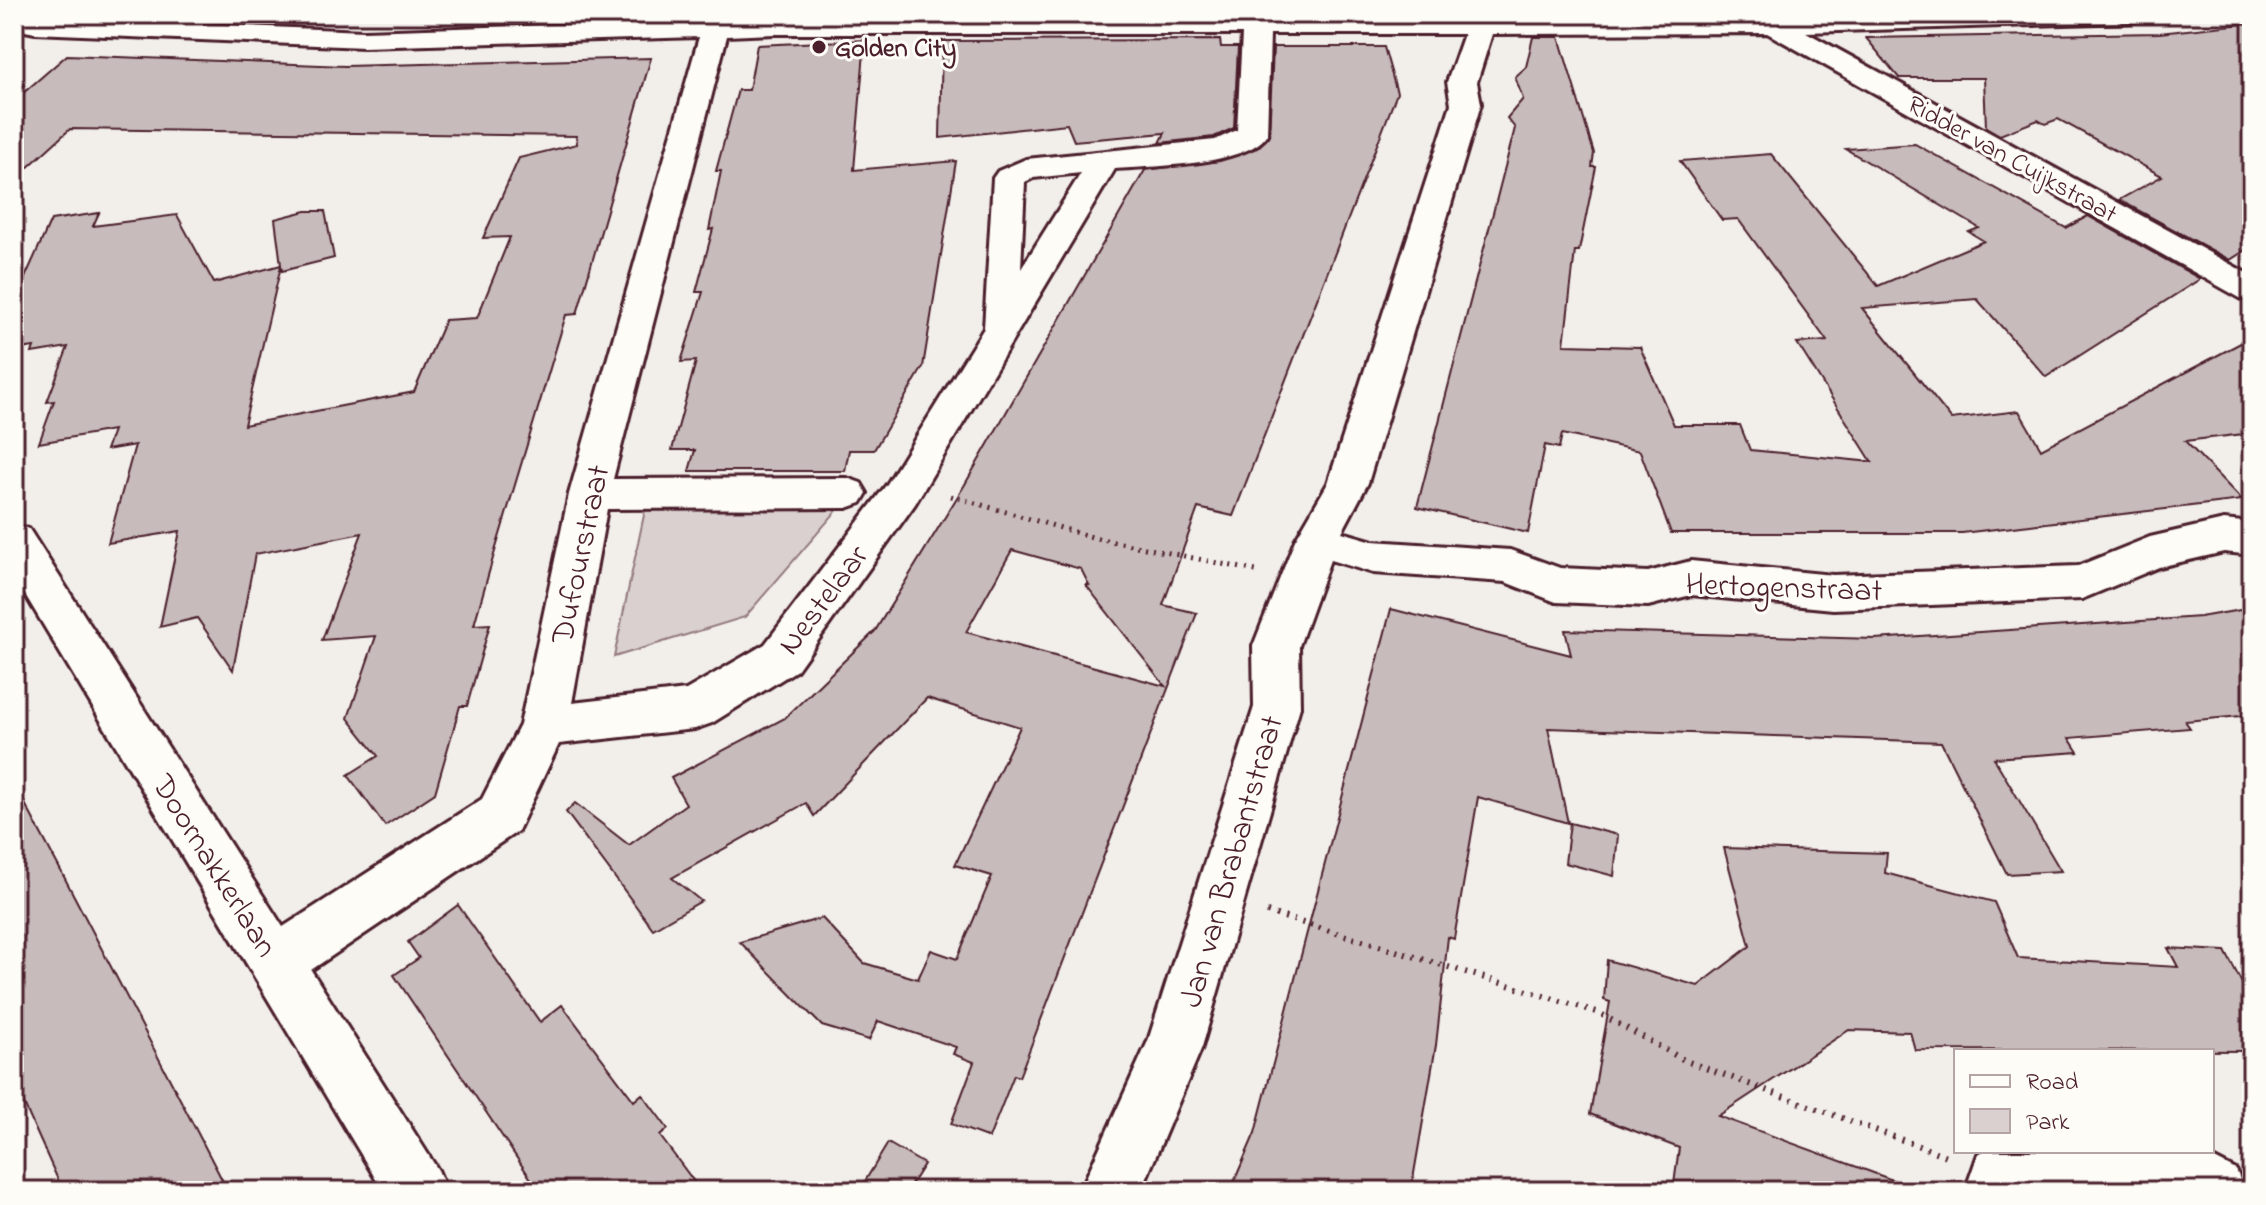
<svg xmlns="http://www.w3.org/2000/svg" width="2266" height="1205" font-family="'Indie Flower',sans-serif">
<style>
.green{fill:#d9d0cf;stroke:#92787d;stroke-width:2}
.building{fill:#c8bbbb;stroke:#4a1f2b;stroke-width:2;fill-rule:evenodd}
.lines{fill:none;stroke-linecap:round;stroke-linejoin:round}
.minor-casing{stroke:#4a1f2b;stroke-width:6}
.path-far1{stroke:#4a1f2b;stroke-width:5;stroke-dasharray:2 6;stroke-linecap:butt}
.path{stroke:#4a1f2b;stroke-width:6;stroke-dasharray:2 7;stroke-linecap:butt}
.minor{fill:#fdfcf7;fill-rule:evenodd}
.poi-dot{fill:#4a1f2b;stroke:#fdfcf7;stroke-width:3}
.labels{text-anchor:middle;stroke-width:6;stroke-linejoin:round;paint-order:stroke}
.far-poi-label{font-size:26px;font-weight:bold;fill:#4a1f2b;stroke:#fdfcf7;text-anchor:start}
.far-street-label{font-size:26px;fill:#4a1f2b;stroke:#fdfcf7}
.street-label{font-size:32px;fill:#4a1f2b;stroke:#fdfcf7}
</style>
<rect width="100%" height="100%" fill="#f2efeb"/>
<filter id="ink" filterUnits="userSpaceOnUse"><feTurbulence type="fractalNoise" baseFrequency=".0125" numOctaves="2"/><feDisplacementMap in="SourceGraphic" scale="16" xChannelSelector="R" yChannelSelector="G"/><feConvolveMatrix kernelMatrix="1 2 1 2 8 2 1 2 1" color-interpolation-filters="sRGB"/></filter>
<g filter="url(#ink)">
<polygon class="green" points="648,496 840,507 745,617 614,657"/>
<g class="building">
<polygon points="2252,23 2252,246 2230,260 2119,200 2162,176 2058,119 2045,124 2038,120 2000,135 1986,127 1984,78 1899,78 1866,38 2159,33"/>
<polygon points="1533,37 1559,37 1594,153 1592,167 1596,167 1579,251 1575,251 1564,345 1640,347 1674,425 1740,425 1750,450 1872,462 1797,343 1827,341 1738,219 1722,220 1680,161 1771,154 1878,286 1984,241 1969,232 1979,228 1846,149 1915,144 2066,228 2088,216 2200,279 2046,377 1977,299 1862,308 1951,419 2019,411 2041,449 2252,337 2252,433 2185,441 2242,500 1962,533 1671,533 1640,451 1562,434 1559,448 1545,445 1528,533 1417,507 1515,128 1507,118 1523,99 1515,77 1526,67"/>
<polygon points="865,40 854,170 956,161 923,367 874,450 849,450 845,471 689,471 695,450 672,450 696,361 681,362 703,292 696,292 713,229 709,230 721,171 716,171 738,90 749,90 757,45"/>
<polygon points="1220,40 1221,47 1238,47 1234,128 1214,137 1160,143 1165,133 1074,141 1067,124 940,138 942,41"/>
<path d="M1273 47H1384L1397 93 1233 516 1198 508 1163 605 1197 613 1019 1077 1014 1075 989 1138 951 1124 974 1062 953 1054 956 1047 878 1021 869 1040 822 1026 740 942 822 918 864 963 918 979 931 950 957 959 992 876 955 865 1020 727 927 698 814 816 806 803 672 878 701 901 653 929 566 812 575 803 629 845 686 804 671 778 785 718 875 631 964 486 1145 170 1220 161 1257 148 1269 137ZM1012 550 1081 569 1089 585H1086L1165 686 966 632Z"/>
<polygon points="67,55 345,66 651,58 577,314 566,315 493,558 474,625 490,624 467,706 460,706 435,793 385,826 348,775 378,756 348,718 376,636 322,640 362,533 255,554 233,670 197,618 160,627 180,531 108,543 135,445 106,450 113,430 39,443 54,401 47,402 68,347 32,353 34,347 14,350 14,302 51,220 99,213 93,226 177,215 214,283 281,265 275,219 306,211 325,211 334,258 282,271 281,266 244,425 414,392 445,320 477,318 510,237 483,238 519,158 577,144 576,136 70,129 14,180 14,101"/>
<polygon points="2252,608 2252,715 2185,721 2190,728 2069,738 2078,752 1994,758 2061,871 2007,874 1941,742 1548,728 1568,823 1478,797 1454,939 1448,937 1436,1045 1411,1191 1230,1191 1255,1133 1391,609 1571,655 1565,630 1875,639 2200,617"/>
<polygon points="14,783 61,871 228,1191 63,1191 14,1082"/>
<polygon points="1570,823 1618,835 1614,876 1565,863"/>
<polygon points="1724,848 1887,853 1885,873 1994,902 2018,958 2178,967 2168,948 2225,951 2252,1002 2252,1051 1915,1050 1910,1032 1849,1030 1718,1116 1909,1186 1908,1191 1673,1191 1679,1148 1590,1114 1610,1002 1604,1000 1607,960 1698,986 1750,946"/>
<polygon points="458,905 540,1022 562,1005 634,1101 642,1094 668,1129 660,1136 701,1191 539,1191 394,975 419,958 408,942"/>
<polygon points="888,1143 924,1164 907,1191 859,1191"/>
</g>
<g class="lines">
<g class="minor-casing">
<g id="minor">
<path d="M1471 14H1499L1498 17 2144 14 2140 20 2130 22 1806 32 2252 276V301L2240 298 1767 33 1492 34 1477 82 1481 104 1368 483 1342 532 1373 541 1510 550 1560 568 1648 572 1691 561 1833 575 2078 566 2150 537 2224 520 2252 523V555L2224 552 2159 567 2082 599 1833 609 1691 595 1648 606 1556 602 1505 582 1373 573 1330 560 1299 646 1300 707 1202 1047 1141 1191H1080L1148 1041 1254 707 1253 646 1295 540 1328 483 1451 104 1447 82 1464 34H1270L1267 135C1246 166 1151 166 1115 169L915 504 797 670 712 723 695 729 559 744 518 831 311 970 438 1170 447 1191H383L14 576V524L29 529 283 927 482 799 520 725 569 494 699 37 364 47 35 33 25 31 21 25 25 19 35 17 364 31 774 18 1470 17ZM774 34H1242L1237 130 1215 140 1026 159 998 171 993 178 984 328 887 484 765 644 686 690 572 703 607 509 847 508 861 503 867 493 861 483 847 478 613 479 727 36ZM1081 173 1021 269 1025 182 1033 178Z"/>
<polygon points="1984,1151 2186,1151 2205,1154 2236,1170 2245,1191 1965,1191 1978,1154"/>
</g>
</g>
<polyline class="path-far1" points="951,496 1092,537 1256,571"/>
<polyline class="path" points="1267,912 1597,1012 1686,1061 1949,1157"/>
<use href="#minor" class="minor"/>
</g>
</g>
<circle class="poi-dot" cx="819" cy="47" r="8"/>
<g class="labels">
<g class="far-poi-label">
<text x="835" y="56">Golden City</text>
</g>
<g class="far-street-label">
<text transform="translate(2013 158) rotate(29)" y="9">Ridder van Cuijkstraat</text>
</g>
<g class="street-label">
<text transform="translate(579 554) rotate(-78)" y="11">Dufourstraat</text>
<text transform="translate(1784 586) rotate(2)" y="11">Hertogenstraat</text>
<text transform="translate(822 599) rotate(-53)" y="11">Nestelaar</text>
<text transform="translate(1230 861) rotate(-74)" y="11">Jan van Brabantstraat</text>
<text transform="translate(216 865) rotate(58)" y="11">Doornakkerlaan</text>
</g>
</g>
<rect width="2266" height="1205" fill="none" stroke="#fdfcf7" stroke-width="48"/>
<rect x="24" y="24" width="2218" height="1157" fill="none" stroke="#4a1f2b" stroke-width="3" filter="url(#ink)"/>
<rect x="1954" y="1049" width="260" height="104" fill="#fdfcf7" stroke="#b5a4a5" stroke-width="2"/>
<rect x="1970" y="1075" width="40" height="12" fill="#fdfcf7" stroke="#b5a4a5" stroke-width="2"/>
<text x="2026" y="1089" font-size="24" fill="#4a1f2b">Road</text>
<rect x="1970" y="1109" width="40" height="24" fill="#d9d0cf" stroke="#b5a4a5" stroke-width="2"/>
<text x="2026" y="1129" font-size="24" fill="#4a1f2b">Park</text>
</svg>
